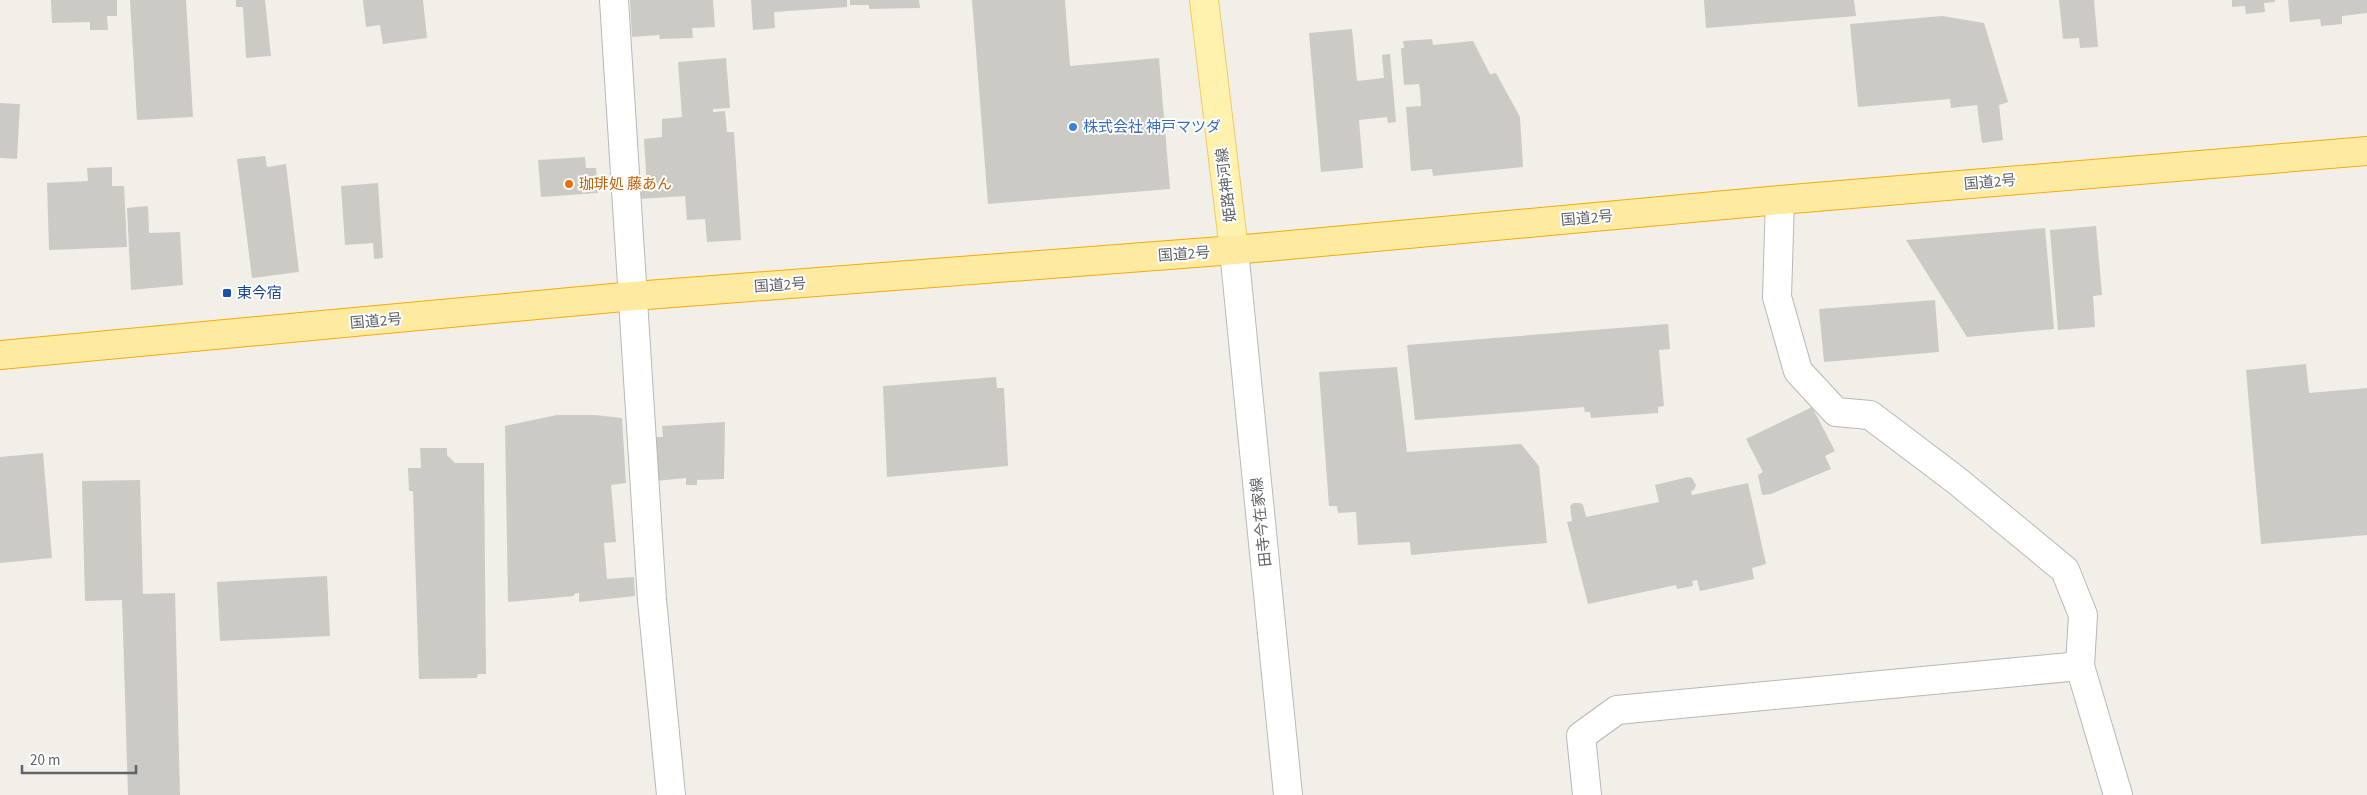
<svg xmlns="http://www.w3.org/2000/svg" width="2367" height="795" font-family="'Source Sans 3','Noto Sans JP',sans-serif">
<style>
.building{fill:#cccac5}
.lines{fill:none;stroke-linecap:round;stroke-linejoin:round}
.minor-casing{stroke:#b5b8bc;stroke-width:30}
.secondary-casing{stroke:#b6babf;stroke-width:30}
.primary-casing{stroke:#f2c960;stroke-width:30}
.trunk-casing{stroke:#f9ab00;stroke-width:30}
.minor{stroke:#fff;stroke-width:28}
.secondary{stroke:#fff;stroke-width:28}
.primary{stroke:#fff2af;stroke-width:28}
.trunk{stroke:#feeaa1;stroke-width:28}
.shop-dot{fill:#3f7fe0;stroke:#fff;stroke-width:2}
.food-dot{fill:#e8710a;stroke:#fff;stroke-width:2}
.transit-dot{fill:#1a4fb4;stroke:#fff;stroke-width:2}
.labels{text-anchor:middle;stroke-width:4;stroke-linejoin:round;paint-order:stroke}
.shop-label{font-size:15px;fill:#366cbe;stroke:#fff;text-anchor:start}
.street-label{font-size:15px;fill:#5f6368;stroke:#fff}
.food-label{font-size:15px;fill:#c56008;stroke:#fff;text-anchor:start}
.transit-label{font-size:15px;fill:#164399;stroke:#fff;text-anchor:start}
</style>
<rect width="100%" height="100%" fill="#f1efe8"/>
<g class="building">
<polygon points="51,0 117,0 117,16 107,16 108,30 90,30 90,22 52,23"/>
<polygon points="130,0 186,0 193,117 137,120"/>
<polygon points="236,0 265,0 271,56 246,58 243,7 236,7"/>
<polygon points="363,0 423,0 427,38 383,44 380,25 366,27"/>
<polygon points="630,0 713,0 715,27 692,28 693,38 659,39 660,35 632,37"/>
<polygon points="751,0 847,0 847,7 774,12 775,28 753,30"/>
<polygon points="850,0 919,0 920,8 869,9 869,5 850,5"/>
<polygon points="972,0 1065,0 1070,66 1159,58 1170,189 988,204"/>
<polygon points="1704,0 1854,0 1856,16 1706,28"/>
<polygon points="2059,0 2094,0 2098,47 2080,48 2079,38 2063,39"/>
<polygon points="2232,0 2275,0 2275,2 2264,3 2265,12 2246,14 2245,6 2232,7"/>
<polygon points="2288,0 2367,0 2367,13 2342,16 2342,24 2321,26 2320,19 2290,22"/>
<polygon points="1942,16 1984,23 2008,102 1999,105 2003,140 1982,143 1977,105 1951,108 1950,99 1858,107 1850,24"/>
<polygon points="1352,29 1357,81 1384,78 1382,55 1390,54 1396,122 1388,123 1387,117 1359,120 1363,168 1321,172 1309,33"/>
<polygon points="1432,39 1433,45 1473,41 1490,74 1496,73 1520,117 1523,167 1433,176 1432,169 1411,171 1406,107 1421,106 1420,90 1419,84 1404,85 1401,48 1404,48 1403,41"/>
<polygon points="726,58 730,108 713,109 713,112 725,111 727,132 734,132 741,240 707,242 705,219 687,220 685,196 639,199 639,189 647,189 644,139 662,137 662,119 682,117 678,62"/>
<polygon points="0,103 20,104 17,159 0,158"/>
<polygon points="265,156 267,167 286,164 299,272 252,278 237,159"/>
<polygon points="585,157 586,168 596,168 598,193 541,197 538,160"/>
<polygon points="112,167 112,186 124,186 127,247 49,250 47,183 88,181 87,168"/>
<polygon points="378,183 383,258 374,259 373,243 345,245 341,186"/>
<polygon points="148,206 149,233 180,232 183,285 131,290 127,208"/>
<polygon points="2096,226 2102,295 2093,296 2095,327 2058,330 2050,230"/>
<polygon points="2045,228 2054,329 1967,337 1906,240"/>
<polygon points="1935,300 1939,352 1824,362 1819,309"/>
<polygon points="1668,324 1670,349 1659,350 1664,406 1658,407 1658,413 1591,418 1590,412 1585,412 1584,407 1415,420 1407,345"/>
<polygon points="2306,364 2309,393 2367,388 2367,535 2261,544 2246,370"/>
<polygon points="1397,367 1407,452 1521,444 1539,466 1547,543 1411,555 1410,542 1358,545 1356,512 1338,513 1337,506 1329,506 1319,372"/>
<polygon points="996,377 997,388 1004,388 1008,466 887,477 883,386"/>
<polygon points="1812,407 1835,451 1825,456 1831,469 1771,494 1762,495 1758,475 1763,472 1746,439"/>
<polygon points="557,415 595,415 622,418 626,483 611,485 616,542 604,543 607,579 634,577 635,596 579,602 579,593 574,594 574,596 508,602 505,426"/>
<polygon points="725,422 724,479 697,480 697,485 686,485 686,478 656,481 652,437 663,437 662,426"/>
<polygon points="420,448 447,448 447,455 455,463 484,463 486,674 478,674 477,678 419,679 413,491 409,491 408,468 421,468"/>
<polygon points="43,453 52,558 0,563 0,457"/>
<polygon points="1688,477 1692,478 1696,485 1694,490 1691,491 1692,495 1748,483 1766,564 1752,568 1754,579 1700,591 1697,580 1692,581 1693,586 1677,589 1676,585 1588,604 1567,522 1572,521 1570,506 1573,503 1580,503 1583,505 1586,517 1659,502 1655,485"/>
<polygon points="140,480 143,594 175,593 180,795 128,795 122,600 85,601 82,481"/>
<polygon points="327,576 330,636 220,641 217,582"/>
</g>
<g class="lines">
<g class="minor-casing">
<g id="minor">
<polyline points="614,0 652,600 671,795"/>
<polyline points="1780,200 1777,297 1798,371 1836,412 1870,415 1956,480 2065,570 2083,615 2080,666 2118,795"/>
<polyline points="1587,795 1581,736 1617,710 2080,666"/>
</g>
</g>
<g class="secondary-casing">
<polyline id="secondary" points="1234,250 1288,795"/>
</g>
<g class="primary-casing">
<polyline id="primary" points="1204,0 1234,250"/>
</g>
<g class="trunk-casing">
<polyline id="trunk" points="0,355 634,296 1234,250 1780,200 2367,151"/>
</g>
<use href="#minor" class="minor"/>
<use href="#secondary" class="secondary"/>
<use href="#primary" class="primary"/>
<use href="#trunk" class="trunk"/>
</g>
<circle class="shop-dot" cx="1073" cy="127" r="5"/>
<circle class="food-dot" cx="569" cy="184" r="5"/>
<rect class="transit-dot" x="222" y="288" width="10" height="10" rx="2.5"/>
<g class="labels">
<g class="shop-label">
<text x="1083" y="132">株式会社 神戸マツダ</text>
</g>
<g class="street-label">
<text transform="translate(1990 182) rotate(-5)" y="5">国道2号</text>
<text transform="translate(1226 185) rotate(-97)" y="5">姫路神河線</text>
<text transform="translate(1587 218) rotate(-5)" y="5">国道2号</text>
<text transform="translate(1184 254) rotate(-4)" y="5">国道2号</text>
<text transform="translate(780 285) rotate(-4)" y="5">国道2号</text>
<text transform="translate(376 321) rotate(-5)" y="5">国道2号</text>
<text transform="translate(1261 522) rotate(-96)" y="5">田寺今在家線</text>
</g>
<g class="food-label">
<text x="579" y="189">珈琲処 藤あん</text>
</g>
<g class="transit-label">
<text x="237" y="298">東今宿</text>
</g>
</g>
<path d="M22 765v8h114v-8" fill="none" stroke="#5f6368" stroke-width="2.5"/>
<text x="30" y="765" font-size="15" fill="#5f6368" stroke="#ffffff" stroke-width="4" paint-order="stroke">20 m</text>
</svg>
